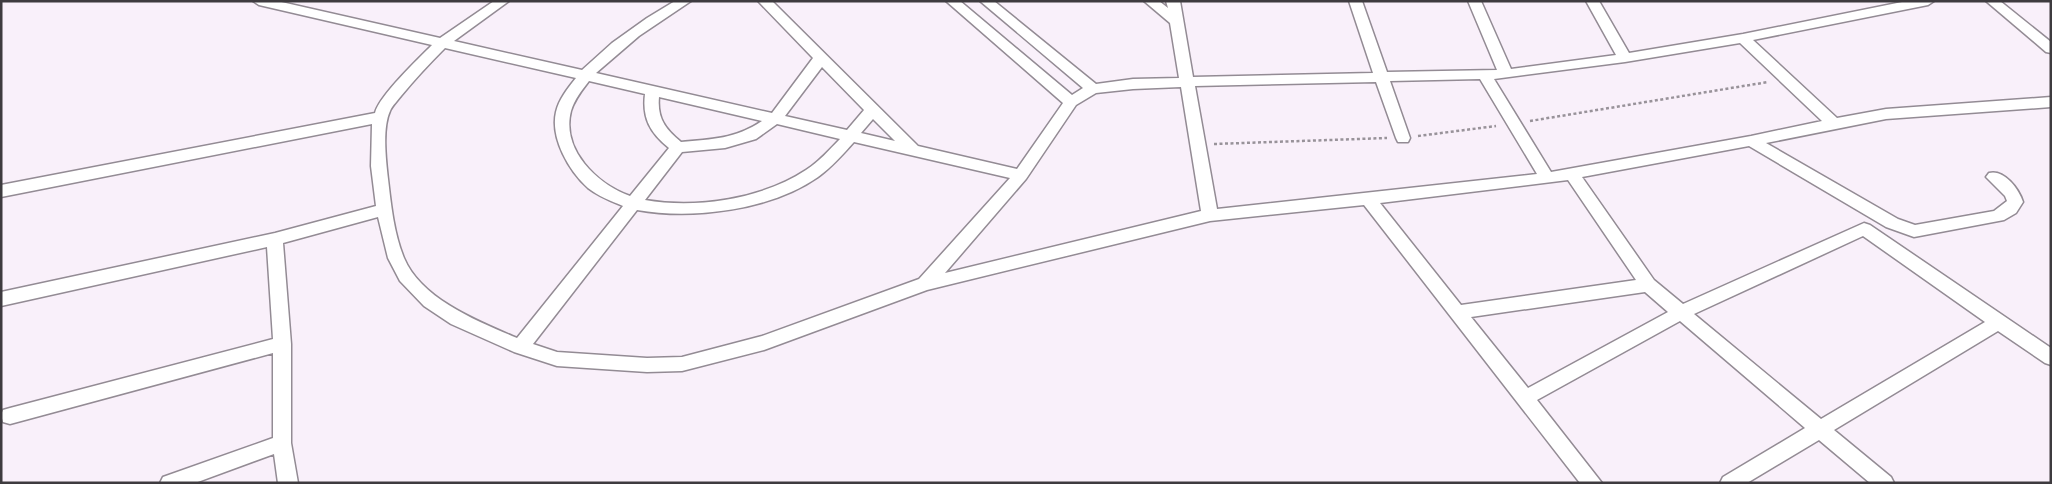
<svg xmlns="http://www.w3.org/2000/svg" width="2052" height="484" font-family="'DejaVu Sans',sans-serif">
<style>
.lines{fill:none;stroke-linecap:round;stroke-linejoin:round}
.street-casing{stroke:#938b94;stroke-width:3}
.path{stroke:#989299;stroke-width:2.5;stroke-dasharray:3 2.5;stroke-linecap:butt}
.street{fill:#fff;fill-rule:evenodd}
</style>
<rect width="100%" height="100%" fill="#f9f0fa"/>
<g class="lines">
<g class="street-casing">
<g id="street">
<path d="M253 1H277L440 38 494 1H509L454 41 582 70 612 43 647 18 675 1H691L639 36 596 73 772 113 813 58 758 1H772L918 146 1017 169 1063 103 946 1H960L1072 95 1083 88 980 1H994L1096 84 1133 79 1179 78 1170 23 1144 1H1159L1168 8 1166 1H1180L1193 77 1373 73 1349 1H1362L1387 72 1497 70 1468 1H1481L1511 69 1616 55 1586 1H1599L1629 53 1743 34 1907 1H1934L1928 5 1753 40 1837 118 1886 109 2051 97V107L1886 119 1766 143 1898 219 1915 225 1994 211 2007 201 2005 196 1986 177 1989 173C2004 169 2019 189 2023 202L2016 213 2004 220 1914 237 1886 227 1749 146 1582 177 1654 280 1683 304 1864 223 1870 225 2051 348V365L2045 363 1998 331 1834 430 1891 477 1894 483H1870L1819 440 1747 483H1720L1723 477 1805 428 1680 321 1537 400 1602 483H1580L1364 205 1210 221 927 290 764 350 682 371 647 372 557 366 514 352 451 324 424 306 400 281 388 258 378 217 283 243 291 344V443L298 483H278L274 454 195 483H160L163 477 273 438V353L10 424 3 422 1 415 3 410 10 408 273 339 267 247 1 306V292L275 233 376 206 371 166 372 124 1 197V185L375 113C379 96 418 59 432 45L259 5ZM1740 43 1822 121 1751 136 1551 172 1494 79 1625 62ZM445 48 576 78C568 88 559 99 556 112 550 138 569 171 588 188 598 196 611 201 623 206L517 338C479 322 421 299 404 258 394 234 391 205 388 179 386 161 382 128 390 111 392 106 398 100 401 96 415 79 430 63 445 48ZM822 67 864 110 847 130 785 116ZM1480 79 1537 174 1217 209 1195 86 1376 82 1396 138 1398 142H1408L1410 138 1390 81ZM589 81 645 94C642 118 650 133 669 148L630 196C597 184 561 150 571 111 574 100 582 90 589 81ZM1181 87 1201 211 945 273 1026 179 1076 105 1096 93 1133 89ZM659 97 762 121C735 139 713 139 681 142 665 129 657 118 659 97ZM873 119 895 141 861 133ZM777 124 840 139C829 150 819 162 806 170 762 199 697 209 645 200L682 152 725 148 756 139ZM854 142 1010 178 919 279 762 336 682 357 647 358 557 352 533 344 637 210C693 220 771 210 818 177 832 167 843 154 854 142ZM1568 180 1636 280 1461 305 1380 203ZM1863 236 1985 322 1821 419 1694 314ZM1645 292 1668 312 1528 388 1471 317Z"/>
<polygon points="1986,1 2000,1 2051,42 2051,53 2046,52"/>
</g>
</g>
<g class="path">
<polyline points="1530,121 1768,82"/>
<polyline points="1418,136 1496,126"/>
<polyline points="1214,144 1387,138"/>
</g>
<use href="#street" class="street"/>
</g>
<rect width="2052" height="484" fill="none" stroke="#3e3b3f" stroke-width="5"/>
</svg>
